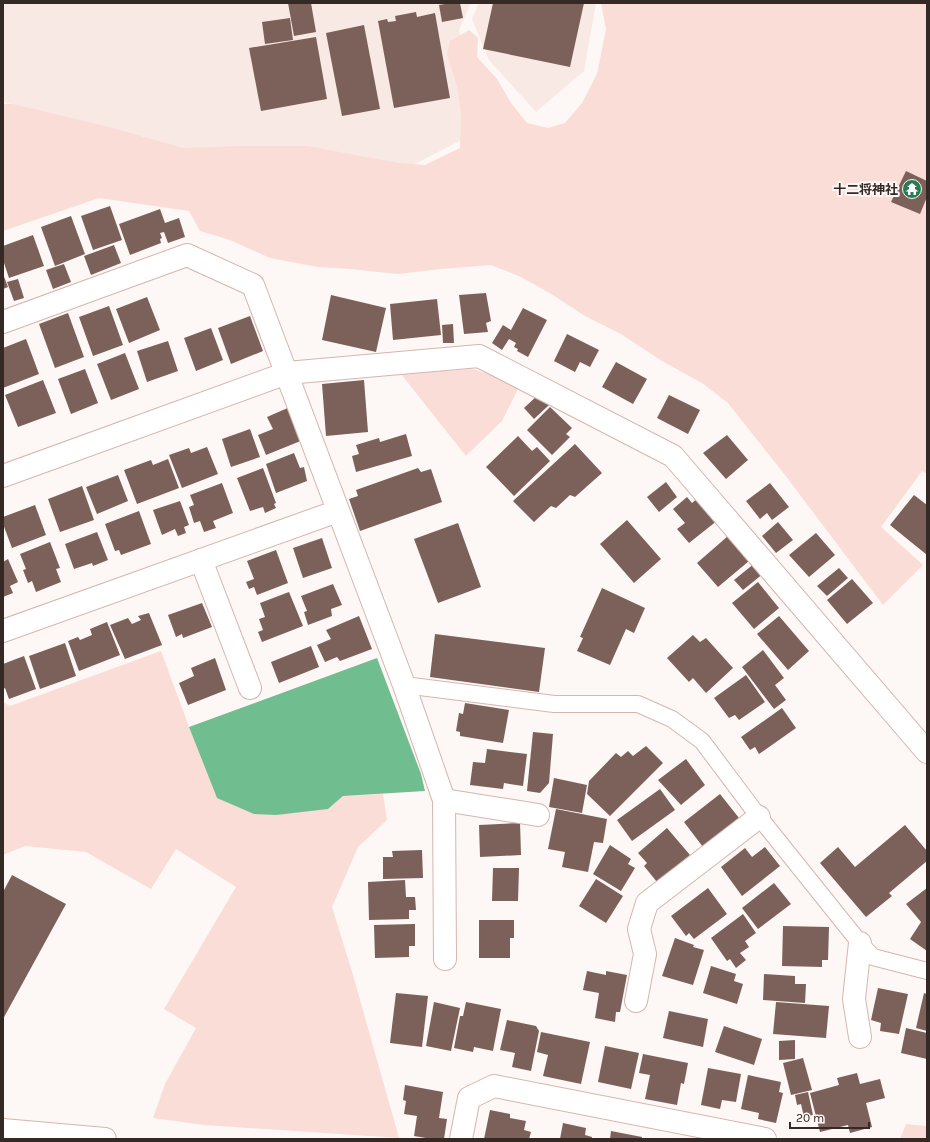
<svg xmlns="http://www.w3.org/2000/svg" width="930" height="1142" font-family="Karla,'Noto Sans JP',sans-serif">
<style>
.built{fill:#f9e9e5}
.green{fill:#faddd6}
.water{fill:#70be90}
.building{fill:#7c615a}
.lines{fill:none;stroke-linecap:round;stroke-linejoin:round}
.service-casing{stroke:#d5b6af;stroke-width:18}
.minor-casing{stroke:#d5b6af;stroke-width:24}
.service{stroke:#fff;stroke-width:16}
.minor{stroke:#fff;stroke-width:22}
.labels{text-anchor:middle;stroke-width:4;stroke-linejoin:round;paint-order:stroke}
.poi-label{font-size:13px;font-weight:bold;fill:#352926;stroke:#fdf7f5;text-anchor:end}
</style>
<rect width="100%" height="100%" fill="#fdf7f5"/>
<g class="built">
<polygon points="3,3 471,3 459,30 487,127 399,172 184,148 106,126 3,102"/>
<polygon points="479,3 596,3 584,71 536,112 489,60 472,19"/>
</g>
<g class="green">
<polygon points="601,3 927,3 927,474 922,471 881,527 923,565 883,605 785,475 728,403 702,383 662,361 621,334 585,316 553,295 521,277 491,265 441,269 398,274 350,269 318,267 270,258 230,240 200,231 189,211 99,198 3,231 3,104 13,104 106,126 184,148 240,146 307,146 399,163 425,165 460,148 461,115 458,90 447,54 450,41 469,30 478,38 477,57 497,79 511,103 527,123 548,128 565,123 582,103 597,74 606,29"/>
<polygon points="473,369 495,376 518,389 502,421 466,456 401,374"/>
<polygon points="161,651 189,727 217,798 328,809 343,796 383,794 387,820 358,847 332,907 353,975 399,1138 204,1125 153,1118 165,1084 196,1028 164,1009 236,887 176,849 151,889 86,852 25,846 3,855 3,702 10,706"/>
<polygon points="906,1124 927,1126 927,1139 900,1139"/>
</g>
<polygon class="water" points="377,658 421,774 425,791 343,796 328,809 276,815 254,814 217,798 189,727"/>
<g class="building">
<polygon points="288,3 311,3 316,32 294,36"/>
<polygon points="451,3 460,3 463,18 442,22 439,5"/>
<polygon points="493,3 584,3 570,67 483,49"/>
<polygon points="416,12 417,17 435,13 450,98 394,108 378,21 387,19 388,22 396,21 395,16"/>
<polygon points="290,18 293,40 265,44 262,22"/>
<polygon points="364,25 380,109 342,116 326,33"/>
<polygon points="316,37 327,99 261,111 249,48"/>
<polygon points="906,171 927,181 927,197 920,214 891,202"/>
<polygon points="110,206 122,240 93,250 81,216"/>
<polygon points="160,209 165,223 179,218 185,237 168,243 164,232 160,233 162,238 160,239 161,243 130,255 119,224"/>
<polygon points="71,216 85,254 55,266 41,227"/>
<polygon points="33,235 44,266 9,278 3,260 3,246"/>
<polygon points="114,245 121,263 91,275 84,256"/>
<polygon points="64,264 71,282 53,289 46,270"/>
<polygon points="3,274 8,287 3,289"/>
<polygon points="18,279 24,298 14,301 7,282"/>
<polygon points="486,293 491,321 486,323 488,332 464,334 459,295"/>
<polygon points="331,295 386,308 376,352 322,340"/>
<polygon points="147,297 160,330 129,343 116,309"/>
<polygon points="437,299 441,335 393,340 390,304"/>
<polygon points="109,306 123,345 93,356 79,317"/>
<polygon points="523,308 547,320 528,357 517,351 518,349 514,347 516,343 509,339 502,350 492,343 503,325 511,330"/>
<polygon points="68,313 84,357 55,368 39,324"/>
<polygon points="250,316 263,351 231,364 218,328"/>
<polygon points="453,324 454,343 443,343 442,325"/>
<polygon points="211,328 223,360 196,371 184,338"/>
<polygon points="567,334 599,350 590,367 580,362 575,372 554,361"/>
<polygon points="26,339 39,374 3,388 3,348"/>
<polygon points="168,341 178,371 147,382 137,351"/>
<polygon points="125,353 139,389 111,400 97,364"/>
<polygon points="616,362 647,379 633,404 602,387"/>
<polygon points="85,369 98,403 71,414 58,379"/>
<polygon points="43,380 56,413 18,427 5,395"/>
<polygon points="364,380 368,432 326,436 322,384"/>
<polygon points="539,394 549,405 534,419 524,408"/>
<polygon points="669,395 700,410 688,434 657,418"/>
<polygon points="290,407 303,440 266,455 258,435 273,429 267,417"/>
<polygon points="550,407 572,428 566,434 570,437 552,455 527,430"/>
<polygon points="250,429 260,457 231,467 222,439"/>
<polygon points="406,434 412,456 356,472 352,456 359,454 356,445 379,438 380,442"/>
<polygon points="727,435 748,460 726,479 703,453"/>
<polygon points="518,436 532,451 537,447 550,461 514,496 486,467"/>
<polygon points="575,444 602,473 575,497 570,495 556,508 551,506 534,522 513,501"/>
<polygon points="207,447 218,474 182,488 169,455 189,448 191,453"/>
<polygon points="294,453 300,468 304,467 307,481 276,493 266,464"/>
<polygon points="168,459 179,488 137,504 124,470 151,460 153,465"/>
<polygon points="263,468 276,503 274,504 276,508 265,513 263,507 250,511 237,478"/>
<polygon points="418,468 421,472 431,469 442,502 360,531 349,499 358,496 356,490"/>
<polygon points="118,475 128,501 97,514 86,487"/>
<polygon points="666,482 677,497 659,512 647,497"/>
<polygon points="222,483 233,513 213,521 216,528 204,532 200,521 194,523 189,507 194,505 190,495"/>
<polygon points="770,483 789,507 772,520 767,513 760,519 746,501"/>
<polygon points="82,486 94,520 60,532 48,499"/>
<polygon points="914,495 927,505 927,555 890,525"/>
<polygon points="687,497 692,503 699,497 718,520 689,543 677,529 685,523 673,509"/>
<polygon points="180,501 189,525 184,527 186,533 178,536 175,529 162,535 153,510"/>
<polygon points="35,505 46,535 12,548 3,524 3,517"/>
<polygon points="139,511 151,544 121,555 119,550 115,551 105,524"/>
<polygon points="627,520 661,559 634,583 600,544"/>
<polygon points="778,522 793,540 776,553 762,536"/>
<polygon points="458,523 481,587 438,603 414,539"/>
<polygon points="97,532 108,560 93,566 92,563 74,569 65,544"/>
<polygon points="816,533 835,555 809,577 789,555"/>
<polygon points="728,536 749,561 718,587 697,563"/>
<polygon points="322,538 332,568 303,578 293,548"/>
<polygon points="50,542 60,568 56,569 61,582 36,592 32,581 28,583 23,570 26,569 20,554"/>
<polygon points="276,550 288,583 257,595 254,587 249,589 246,582 254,579 247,561"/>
<polygon points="8,559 18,582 10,586 13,593 3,597 3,562"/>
<polygon points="755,563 764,573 743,590 734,580"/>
<polygon points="839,568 848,578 827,596 817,586"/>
<polygon points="852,579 873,603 847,624 827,600"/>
<polygon points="758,582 779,608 754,629 732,603"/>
<polygon points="333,584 342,605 331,609 332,616 308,625 304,612 307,611 301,596"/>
<polygon points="602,588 645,608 634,633 626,629 610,665 577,651 583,638 580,637"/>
<polygon points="289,592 303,626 262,642 258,632 263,630 259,619 265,617 260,603"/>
<polygon points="202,603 212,627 183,638 182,634 176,637 168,615"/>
<polygon points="149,613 162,645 125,659 110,625 128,618 132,624 141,620 138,616"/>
<polygon points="359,616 372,649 340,661 337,657 325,662 317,645 331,639 326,630"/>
<polygon points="779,616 809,651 788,670 757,634"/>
<polygon points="107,622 120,655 79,671 68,641 78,637 80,640 92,635 90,629"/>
<polygon points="435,634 545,648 539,692 430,677"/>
<polygon points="693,635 700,642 706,638 733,668 706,693 693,678 689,682 667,658"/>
<polygon points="65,643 76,676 40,689 29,656"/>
<polygon points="311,646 319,667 279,683 271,662"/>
<polygon points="763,650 784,678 775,685 786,700 774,709 742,667"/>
<polygon points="24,656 36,689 9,699 5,688 3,689 3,664"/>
<polygon points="215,658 226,690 188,705 179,683 194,676 191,668"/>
<polygon points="746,675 765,702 739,720 735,715 729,718 714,698"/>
<polygon points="465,703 509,710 503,743 460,736 460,732 456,731 459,713 463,714"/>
<polygon points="782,708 796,728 759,754 755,747 750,750 741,737"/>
<polygon points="533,732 553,734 549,783 540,793 527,791"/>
<polygon points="646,746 663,763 610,816 587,794 589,781 616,753 621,757 628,751 633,756"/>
<polygon points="487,749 527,754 523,786 504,783 503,789 470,785 473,762 485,763"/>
<polygon points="686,759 705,785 681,805 658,780"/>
<polygon points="554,778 587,785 582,813 549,807"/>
<polygon points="660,789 675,810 632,841 617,820"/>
<polygon points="720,794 739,818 703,847 684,822"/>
<polygon points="556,809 607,819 603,843 594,842 588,872 562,867 565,852 548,849"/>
<polygon points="520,823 521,855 480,857 479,825"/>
<polygon points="905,825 927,851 927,861 889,893 892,896 866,917 820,863 838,847 855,867"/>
<polygon points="667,828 690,855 657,882 644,866 647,863 638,853"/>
<polygon points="610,845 631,859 628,864 635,868 621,891 593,874"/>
<polygon points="765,847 780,866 742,896 721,867 745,848 752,857"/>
<polygon points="422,850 423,878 383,879 383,857 393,857 392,851"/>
<polygon points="493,868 519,868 518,901 492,901"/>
<polygon points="12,875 66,904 3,1019 3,892"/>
<polygon points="596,879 623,896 606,923 579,906"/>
<polygon points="405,880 406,897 415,897 416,910 409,910 409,919 369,920 368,882"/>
<polygon points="774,883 791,904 758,929 742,908"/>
<polygon points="708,888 727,914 694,939 689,933 686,936 671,916"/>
<polygon points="927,888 927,951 910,939 921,922 906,904"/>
<polygon points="743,914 756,933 745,941 749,947 740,953 746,960 736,968 730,959 727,961 711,938"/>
<polygon points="479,920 514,920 514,938 510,938 510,958 479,958"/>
<polygon points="415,924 415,946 409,946 409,957 375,958 374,925"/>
<polygon points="783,926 829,927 828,960 822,960 822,967 782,966"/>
<polygon points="675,938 694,945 693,947 704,950 693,985 662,976"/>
<polygon points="711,966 736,974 734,981 743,984 737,1004 703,993"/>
<polygon points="587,971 606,975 606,971 627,975 620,1012 616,1012 615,1022 595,1018 599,993 583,990"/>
<polygon points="764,974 795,976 795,984 806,984 805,1003 763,1000"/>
<polygon points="878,988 908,994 899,1034 880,1031 881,1023 871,1020"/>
<polygon points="396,993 428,996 422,1047 390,1043"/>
<polygon points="924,993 927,994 927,1031 916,1028"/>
<polygon points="434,1002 460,1008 451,1051 426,1046"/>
<polygon points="466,1002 501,1009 493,1051 474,1047 473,1052 454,1048 460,1016 463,1016"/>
<polygon points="776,1002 829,1006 826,1038 773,1034"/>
<polygon points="669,1011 708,1019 703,1047 663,1038"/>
<polygon points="507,1020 536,1026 539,1031 531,1071 512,1067 515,1053 500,1050"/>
<polygon points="724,1026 762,1039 754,1065 715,1052"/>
<polygon points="906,1028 927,1033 927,1059 901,1053"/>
<polygon points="541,1032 590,1042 581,1084 543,1076 548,1055 537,1052"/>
<polygon points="795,1040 795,1059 779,1060 779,1041"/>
<polygon points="605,1046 639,1053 631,1089 598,1082"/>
<polygon points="643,1054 688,1063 684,1084 681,1083 677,1105 645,1099 650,1075 639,1073"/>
<polygon points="803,1058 812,1090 791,1095 783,1063"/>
<polygon points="708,1068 741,1074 736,1102 722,1100 720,1109 701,1105"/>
<polygon points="857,1073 860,1084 880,1079 885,1098 866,1103 872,1127 850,1133 848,1125 820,1132 810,1093 839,1085 837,1078"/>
<polygon points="748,1075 781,1082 779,1092 783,1093 776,1123 758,1119 759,1113 741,1109"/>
<polygon points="405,1085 443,1092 439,1118 447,1119 444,1139 432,1139 414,1136 417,1116 404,1114 406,1101 403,1100"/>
<polygon points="808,1092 813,1115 804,1117 801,1104 797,1105 795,1095"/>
<polygon points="490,1110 510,1114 510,1118 526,1121 524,1130 531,1132 529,1139 484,1139"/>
<polygon points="563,1123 586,1128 585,1135 592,1137 592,1139 560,1139"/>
<polygon points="611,1131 642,1137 642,1139 610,1139"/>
</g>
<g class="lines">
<g class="service-casing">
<polyline id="service" points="404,685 554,704 638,704 672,719 702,741 759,817 860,943 873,957 927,971"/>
</g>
<g class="minor-casing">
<g id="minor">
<polyline points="3,322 187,255 253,285 404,685 444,800 445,959"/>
<polyline points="3,476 287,373 479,356 673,456 927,752"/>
<polyline points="201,560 250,688"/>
<polyline points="3,631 338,511"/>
<polyline points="444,800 538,815"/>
<polyline points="636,1001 645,954 639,929 647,903 759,817"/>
<polyline points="860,1037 854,999 860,943"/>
<polyline points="3,1130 105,1139"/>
<polyline points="461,1139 469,1098 494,1086 765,1139"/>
</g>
</g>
<use href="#service" class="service"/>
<use href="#minor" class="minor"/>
</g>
<defs>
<g id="temple-disc" transform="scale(1)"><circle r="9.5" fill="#277d51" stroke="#fdf7f5"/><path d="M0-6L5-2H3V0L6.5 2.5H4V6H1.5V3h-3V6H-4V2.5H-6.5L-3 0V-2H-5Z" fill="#fff"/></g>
</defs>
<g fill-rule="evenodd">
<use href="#temple-disc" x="912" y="189"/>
</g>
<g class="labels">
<g class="poi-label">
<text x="898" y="194">十二将神社</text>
</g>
</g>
<rect width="930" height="1142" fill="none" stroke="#352926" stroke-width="8"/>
<path d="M790 1122v6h79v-6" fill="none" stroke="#352926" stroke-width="2"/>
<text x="796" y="1122" font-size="12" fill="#352926" stroke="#fdf7f5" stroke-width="3" paint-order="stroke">20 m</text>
</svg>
